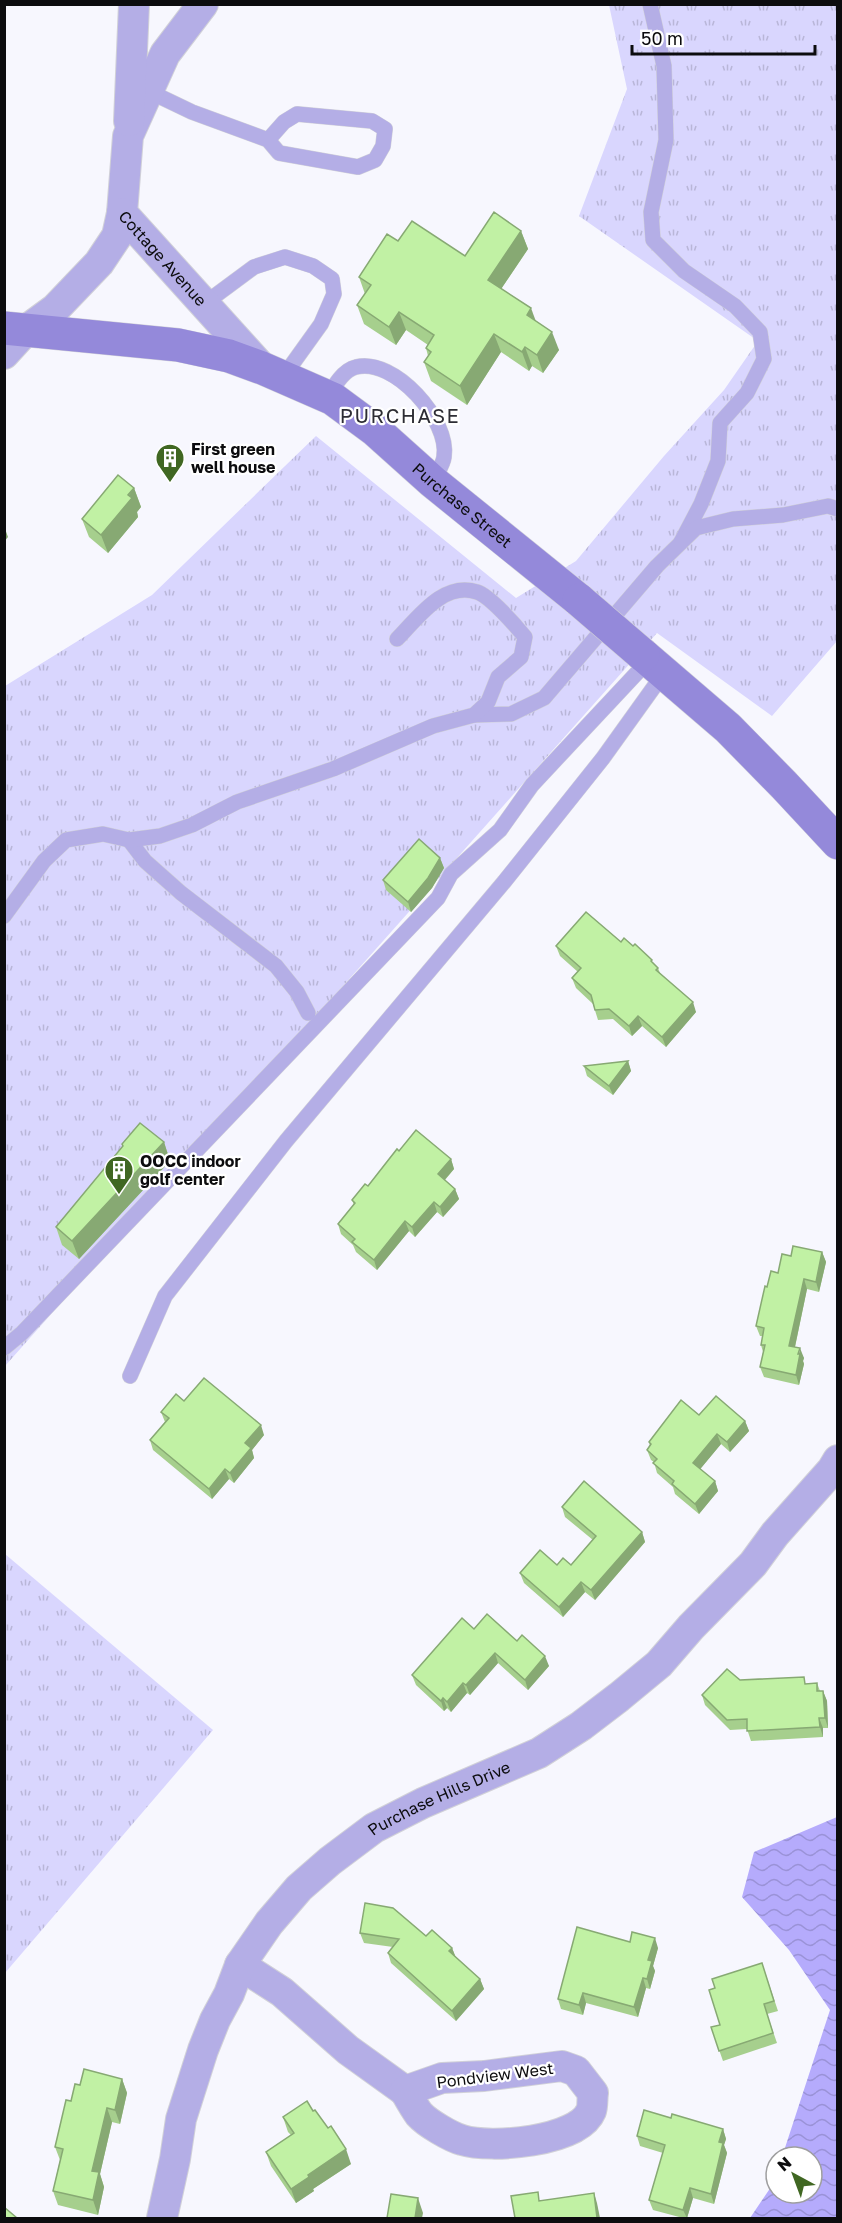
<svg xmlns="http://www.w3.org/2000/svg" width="842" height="2223" font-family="'Golos Text',sans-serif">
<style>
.grass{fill:url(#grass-tufts)}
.water{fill:url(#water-waves)}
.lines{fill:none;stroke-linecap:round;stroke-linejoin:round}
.service-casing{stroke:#d1d1d8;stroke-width:16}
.minor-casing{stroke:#d1d1d8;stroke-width:32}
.secondary-casing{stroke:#d1d1d8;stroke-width:34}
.service{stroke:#b4aee6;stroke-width:15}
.minor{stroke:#b4aee6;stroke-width:30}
.secondary{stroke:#9489da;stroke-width:33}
.secondary-bridge-casing{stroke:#d1d1d8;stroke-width:34;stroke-linecap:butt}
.secondary-bridge{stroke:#9489da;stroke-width:33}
.wall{fill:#a6cf8d}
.shaded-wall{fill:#87a973}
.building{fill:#c1f1a4;stroke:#87a973;stroke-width:1.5}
.labels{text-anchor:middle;stroke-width:4.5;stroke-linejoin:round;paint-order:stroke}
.street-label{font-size:16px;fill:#0c0c0e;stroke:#fff}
.poi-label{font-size:16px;font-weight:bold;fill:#0c0c0e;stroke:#fff;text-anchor:start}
.quarter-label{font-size:20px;letter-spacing:1.5px;fill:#2d2d34;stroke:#fff}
</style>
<defs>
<pattern id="grass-tufts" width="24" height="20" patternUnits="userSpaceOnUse" patternTransform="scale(1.5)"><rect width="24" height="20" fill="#d9d6fe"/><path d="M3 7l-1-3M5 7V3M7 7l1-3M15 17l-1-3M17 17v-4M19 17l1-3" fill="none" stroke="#b9b6d8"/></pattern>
<pattern id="water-waves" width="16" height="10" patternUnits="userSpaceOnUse" patternTransform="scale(1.5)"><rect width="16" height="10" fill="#b5abfc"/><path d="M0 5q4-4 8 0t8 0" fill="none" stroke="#9a92d7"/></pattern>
</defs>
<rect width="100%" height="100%" fill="#f7f7fe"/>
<g class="grass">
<polygon points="609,5 837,5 837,641 772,716 657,633 5,1366 5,686 152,595 316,436 516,598 576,561 664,456 724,390 758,341 579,216 627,89"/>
<polygon points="5,1554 213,1730 5,1973"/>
</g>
<polygon class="water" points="837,1817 837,2218 750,2218 773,2184 776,2176 776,2193 812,2193 812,2157 782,2157 830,2010 789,1950 742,1897 754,1852"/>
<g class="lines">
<g class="service-casing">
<g id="service">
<polyline points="650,4 664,66 666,140 651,212 653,240 684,271 735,306 760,332 764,359 747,393 720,423 718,461 701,504 681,542"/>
<polyline points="144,89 192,112 268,140 279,153 358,167 375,160 383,146 385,129 372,121 297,114 284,122 268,140"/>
<polyline points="204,304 254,267 285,257 313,266 332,279 334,294 321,324 283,377"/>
<path d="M328 397C334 386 343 370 356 367 394 357 450 420 444 457 443 465 436 475 433 482"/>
<polyline points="474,715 511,714 544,698 657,566 696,528 733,519 783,515 828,506 838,509"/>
<polyline points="129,840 145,861 181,893 276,966 297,992 308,1013"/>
<path d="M4 916 44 861 66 840 103 834 129 840 160 836 192 825 237 802 333 769 433 726 474 715 488 702 498 677 521 657 525 637C516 626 490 596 477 592 443 581 418 618 397 639"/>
<polyline points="4,1348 22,1333 438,898 451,874 500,830 532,785 649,660"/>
<polyline points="130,1376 165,1296 286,1141 504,882 603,758 664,673"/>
</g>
</g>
<g class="minor-casing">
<g id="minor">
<path id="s1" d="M203 4 165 54 128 136 122 213 262 368"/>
<polyline points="129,121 134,4"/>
<polyline points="4,354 25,331 55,309 99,263 117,236 122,213"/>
<polyline points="240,1965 282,1992 348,2050 405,2091"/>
<path d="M562 2066 576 2071 593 2093C592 2098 593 2106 591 2111 578 2142 490 2149 462 2140 451 2137 427 2123 419 2114 414 2107 409 2098 405 2091L442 2078 484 2076Z"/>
<path id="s2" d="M162 2218 175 2159 181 2119 203 2050 215 2020 229 1994 240 1965 269 1923 299 1888 330 1861 374 1828 423 1803 539 1753 581 1726 619 1697 659 1664 691 1627 753 1564 775 1534 832 1470 838 1460"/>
</g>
</g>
<g class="secondary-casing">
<g id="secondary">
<path id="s3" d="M4 328 178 345 229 356 262 368 333 399 375 430 433 482 579 600"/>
<polyline points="643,655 728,728 784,785 838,843"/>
</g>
</g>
<use href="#service" class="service"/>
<use href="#minor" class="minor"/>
<use href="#secondary" class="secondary"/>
<g class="secondary-bridge-casing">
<polyline id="secondary-bridge" points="579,600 643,655"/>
</g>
<use href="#secondary-bridge" class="secondary-bridge"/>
</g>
<g class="wall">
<polygon points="521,231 528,249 501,289 536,321 559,350 543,373 532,366 529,371 501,352 467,405 431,381 424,362 428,356 426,348 428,345 406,330 396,345 364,324 357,305 365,294 359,277 398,241 465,256"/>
<polygon points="134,488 141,507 137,512 138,517 108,553 89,537 82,519"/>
<polygon points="440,858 444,868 432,888 411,912 386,890 383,880"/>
<polygon points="621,942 658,968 660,973 696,1012 666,1047 642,1026 632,1036 613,1019 598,1020 593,1004 576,988 572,978 578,972 560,956 556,946"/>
<polygon points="628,1061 631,1071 613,1095 587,1076 584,1066"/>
<polygon points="164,1142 170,1161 79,1259 62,1245 56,1227 122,1147 122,1144"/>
<polygon points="451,1159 454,1169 445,1180 455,1189 459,1199 443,1217 437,1212 415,1237 409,1231 377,1270 356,1252 353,1245 341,1234 338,1224 354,1205 352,1200 368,1186"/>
<polygon points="822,1252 826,1262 819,1292 807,1289 795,1347 804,1358 803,1361 804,1364 799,1385 764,1377 760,1367 763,1352 761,1345 763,1336 760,1336 756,1326 767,1287 791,1256"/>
<polygon points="184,1401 264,1435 252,1450 254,1458 234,1483 229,1479 212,1499 153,1450 150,1440 165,1422 161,1412"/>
<polygon points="699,1415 745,1421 749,1431 730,1452 721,1444 700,1469 715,1481 718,1491 699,1514 675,1494 673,1487 657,1473 654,1462 651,1460 647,1450 650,1446 649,1442"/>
<polygon points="562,1507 642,1532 645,1542 595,1600 585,1592 563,1617 524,1583 520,1573 557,1565 571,1565 593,1540 565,1517"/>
<polygon points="474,1629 517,1641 549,1666 528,1690 498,1663 470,1695 467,1693 451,1712 447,1708 444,1711 416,1685 412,1675"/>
<polygon points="817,1683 820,1691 823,1691 827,1701 828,1728 823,1728 823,1737 751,1741 747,1729 730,1730 705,1705 702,1695"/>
<polygon points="360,1933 426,1936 452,1948 456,1958 480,1979 484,1989 456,2021 391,1963 388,1953 393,1947 364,1943"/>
<polygon points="630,1942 658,1948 653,1966 655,1971 650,1989 646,1988 638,2017 586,2003 583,2015 561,2009 558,1999"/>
<polygon points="762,1963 778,2011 767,2014 777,2043 723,2061 711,2027 720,2025 715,1988"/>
<polygon points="122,2079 127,2093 120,2124 112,2122 100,2174 104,2187 98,2215 58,2205 53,2191 60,2160 55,2147 71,2101 80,2085"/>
<polygon points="283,2117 351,2164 313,2189 314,2191 296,2203 271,2166 266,2152 291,2135 288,2132"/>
<polygon points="671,2118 723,2129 726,2139 724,2145 727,2153 714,2204 693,2198 687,2218 683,2218 653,2210 649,2200 663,2153 640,2146 637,2136"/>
</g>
<g class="shaded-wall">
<polygon points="521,231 528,249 495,298 488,280"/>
<polygon points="531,308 538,327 527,315"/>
<polygon points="399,312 406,330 396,345 389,327"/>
<polygon points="552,332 559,350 543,373 537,355"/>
<polygon points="494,334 501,352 467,405 460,386"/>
<polygon points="525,347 532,366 529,371 522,352"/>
<polygon points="134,488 141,507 137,512 138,517 108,553 101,535"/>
<polygon points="4,526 8,537 4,542"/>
<polygon points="440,858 444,868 432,888 411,912 408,902"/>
<polygon points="693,1002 696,1012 666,1047 662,1037"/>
<polygon points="638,1016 642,1026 632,1036 629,1026"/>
<polygon points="628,1061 631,1071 613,1095 609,1086"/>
<polygon points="164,1142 170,1161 79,1259 72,1241"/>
<polygon points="451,1159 454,1169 441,1184 438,1174"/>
<polygon points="455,1189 459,1199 443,1217 440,1207"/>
<polygon points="434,1202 437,1212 415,1237 412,1227"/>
<polygon points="405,1221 409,1231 377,1270 374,1260"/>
<polygon points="822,1252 826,1262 819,1292 816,1282"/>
<polygon points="804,1279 807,1289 793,1356 789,1346"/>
<polygon points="800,1348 804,1358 803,1361 804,1364 799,1385 796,1375"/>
<polygon points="745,1421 749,1431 730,1452 727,1442"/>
<polygon points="261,1425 264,1435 252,1450 254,1458 234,1483 230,1473 245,1443"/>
<polygon points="717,1434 721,1444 697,1473 693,1463"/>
<polygon points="225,1469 229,1479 212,1499 209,1489"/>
<polygon points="715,1481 718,1491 699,1514 695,1504"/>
<polygon points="642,1532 645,1542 595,1600 591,1590"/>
<polygon points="581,1582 585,1592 563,1617 559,1607"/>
<polygon points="495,1653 498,1663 470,1695 466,1685"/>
<polygon points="545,1656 549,1666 528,1690 525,1680"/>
<polygon points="463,1683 467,1693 451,1712 447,1702"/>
<polygon points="823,1691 827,1701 828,1728 825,1718"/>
<polygon points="443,1698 447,1708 444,1711 441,1701"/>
<polygon points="819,1718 823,1728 823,1737 820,1727"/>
<polygon points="655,1938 658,1948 653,1966 655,1971 650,1989 647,1979 648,1960"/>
<polygon points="452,1948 456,1958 449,1951"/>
<polygon points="643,1978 646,1988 638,2017 634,2007"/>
<polygon points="480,1979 484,1989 456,2021 452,2011"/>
<polygon points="583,1993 586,2003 583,2015 579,2005"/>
<polygon points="122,2079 127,2093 120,2124 115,2110"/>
<polygon points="107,2108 112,2122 100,2174 104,2187 98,2215 93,2200 92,2171"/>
<polygon points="723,2129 726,2139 724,2145 727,2153 714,2204 711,2194 719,2142"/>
<polygon points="346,2149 351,2164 313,2189 314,2191 296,2203 291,2189 308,2175"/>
<polygon points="690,2188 693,2198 687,2218 683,2210"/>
<polygon points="594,2193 597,2203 600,2218 597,2218"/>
<polygon points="418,2198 423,2213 422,2218 415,2218"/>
</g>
<g class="building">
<polygon points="494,212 521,231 488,280 531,308 527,315 552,332 537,355 525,347 522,352 494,334 460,386 424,362 431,352 426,348 434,335 399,312 389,327 357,305 371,285 359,277 387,234 398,241 412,221 465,256"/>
<polygon points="118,475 134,488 128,495 132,498 101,535 82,519"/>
<polygon points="419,839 440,858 428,878 408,902 383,880"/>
<polygon points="586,912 621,942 624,938 633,946 635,944 652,960 651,961 658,968 656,970 693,1002 662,1037 638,1016 629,1026 609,1009 595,1010 591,995 572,978 581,968 556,946"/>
<polygon points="628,1061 609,1086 584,1066"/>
<polygon points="140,1123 164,1142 72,1241 56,1227 123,1146 122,1144"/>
<polygon points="416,1130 451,1159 438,1174 455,1189 440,1207 434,1202 412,1227 405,1221 374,1260 352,1242 355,1239 338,1224 355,1203 352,1200 365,1184 368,1186 397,1149 399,1151"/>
<polygon points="793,1246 822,1252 816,1282 804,1279 789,1346 800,1348 798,1354 800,1354 796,1375 760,1367 765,1345 761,1345 764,1328 756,1326 765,1286 767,1287 771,1271 778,1273 782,1254 791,1256"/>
<polygon points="204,1378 261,1425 245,1443 251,1448 230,1473 225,1469 209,1489 150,1440 169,1418 161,1412 176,1394 184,1401"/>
<polygon points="716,1396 745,1421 727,1442 717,1434 693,1463 715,1481 695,1504 672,1484 674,1481 653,1463 657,1459 647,1450 651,1444 649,1442 681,1400 699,1415"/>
<polygon points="584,1481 642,1532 591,1590 581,1582 559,1607 520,1573 540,1550 557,1565 563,1558 571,1565 596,1536 562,1507"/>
<polygon points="487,1614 517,1641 522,1635 545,1656 525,1680 495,1653 466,1685 463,1683 447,1702 443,1698 441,1701 412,1675 462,1618 474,1629"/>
<polygon points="727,1669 740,1680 804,1677 805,1684 817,1683 817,1691 823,1691 825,1718 819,1718 820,1727 747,1731 747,1719 727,1720 702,1695"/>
<polygon points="365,1903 393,1908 426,1936 432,1930 452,1948 449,1951 480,1979 452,2011 388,1953 399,1939 360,1933"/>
<polygon points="577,1927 630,1942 632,1932 655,1938 648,1960 652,1961 647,1979 643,1978 634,2007 583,1993 579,2005 558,1999"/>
<polygon points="762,1963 774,2001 764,2004 773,2033 719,2051 711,2027 720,2025 709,1990 715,1988 712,1979"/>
<polygon points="84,2069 122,2079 115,2110 107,2108 92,2171 99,2172 93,2200 53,2191 63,2149 55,2147 66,2100 71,2101 75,2084 80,2085"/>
<polygon points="307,2101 313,2111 315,2110 328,2128 331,2126 346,2149 308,2175 309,2177 291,2189 266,2152 294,2133 283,2117"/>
<polygon points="644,2110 671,2118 672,2114 723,2129 719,2142 723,2143 711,2194 690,2188 683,2210 649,2200 665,2145 637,2136"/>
<polygon points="538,2192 539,2201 594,2193 597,2218 515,2218 511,2196"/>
<polygon points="391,2194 418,2198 415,2218 387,2218"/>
<polygon points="4,2207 17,2218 4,2218"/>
</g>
<defs>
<g id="building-pin" transform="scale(1.5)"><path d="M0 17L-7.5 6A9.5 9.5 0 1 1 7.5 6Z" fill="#406722" stroke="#fff"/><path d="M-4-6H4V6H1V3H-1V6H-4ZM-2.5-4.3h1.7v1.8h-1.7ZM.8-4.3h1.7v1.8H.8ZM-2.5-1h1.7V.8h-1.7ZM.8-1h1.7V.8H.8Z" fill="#fff"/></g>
</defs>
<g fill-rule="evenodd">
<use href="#building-pin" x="170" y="458"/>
<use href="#building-pin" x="119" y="1170"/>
</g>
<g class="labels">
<g class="street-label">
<text dy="6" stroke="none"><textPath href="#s1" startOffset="291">Cottage Avenue</textPath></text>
<text dy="6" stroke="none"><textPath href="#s3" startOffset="507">Purchase Street</textPath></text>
<text dy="6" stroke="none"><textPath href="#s2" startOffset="531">Purchase Hills Drive</textPath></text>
<text transform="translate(495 2075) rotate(-7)" y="6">Pondview West</text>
</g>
<g class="poi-label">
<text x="191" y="455">First green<tspan x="191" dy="18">well house</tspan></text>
<text x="140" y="1167">OOCC indoor<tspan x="140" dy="18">golf center</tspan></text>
</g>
<g class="quarter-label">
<text x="400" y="423">PURCHASE</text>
</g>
</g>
<rect width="842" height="2223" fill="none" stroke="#0c0c0e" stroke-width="12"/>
<g transform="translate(794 2175) rotate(319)"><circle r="28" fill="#ffffff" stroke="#9e9e9f" stroke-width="1.5"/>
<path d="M0-4.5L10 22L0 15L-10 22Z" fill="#406722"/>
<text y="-9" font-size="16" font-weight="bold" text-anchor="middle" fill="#0c0c0e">N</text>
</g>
<path d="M632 45v9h183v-9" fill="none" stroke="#0c0c0e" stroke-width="3"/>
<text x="641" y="45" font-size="18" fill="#0c0c0e" stroke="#ffffff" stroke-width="4.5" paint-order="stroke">50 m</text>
</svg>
